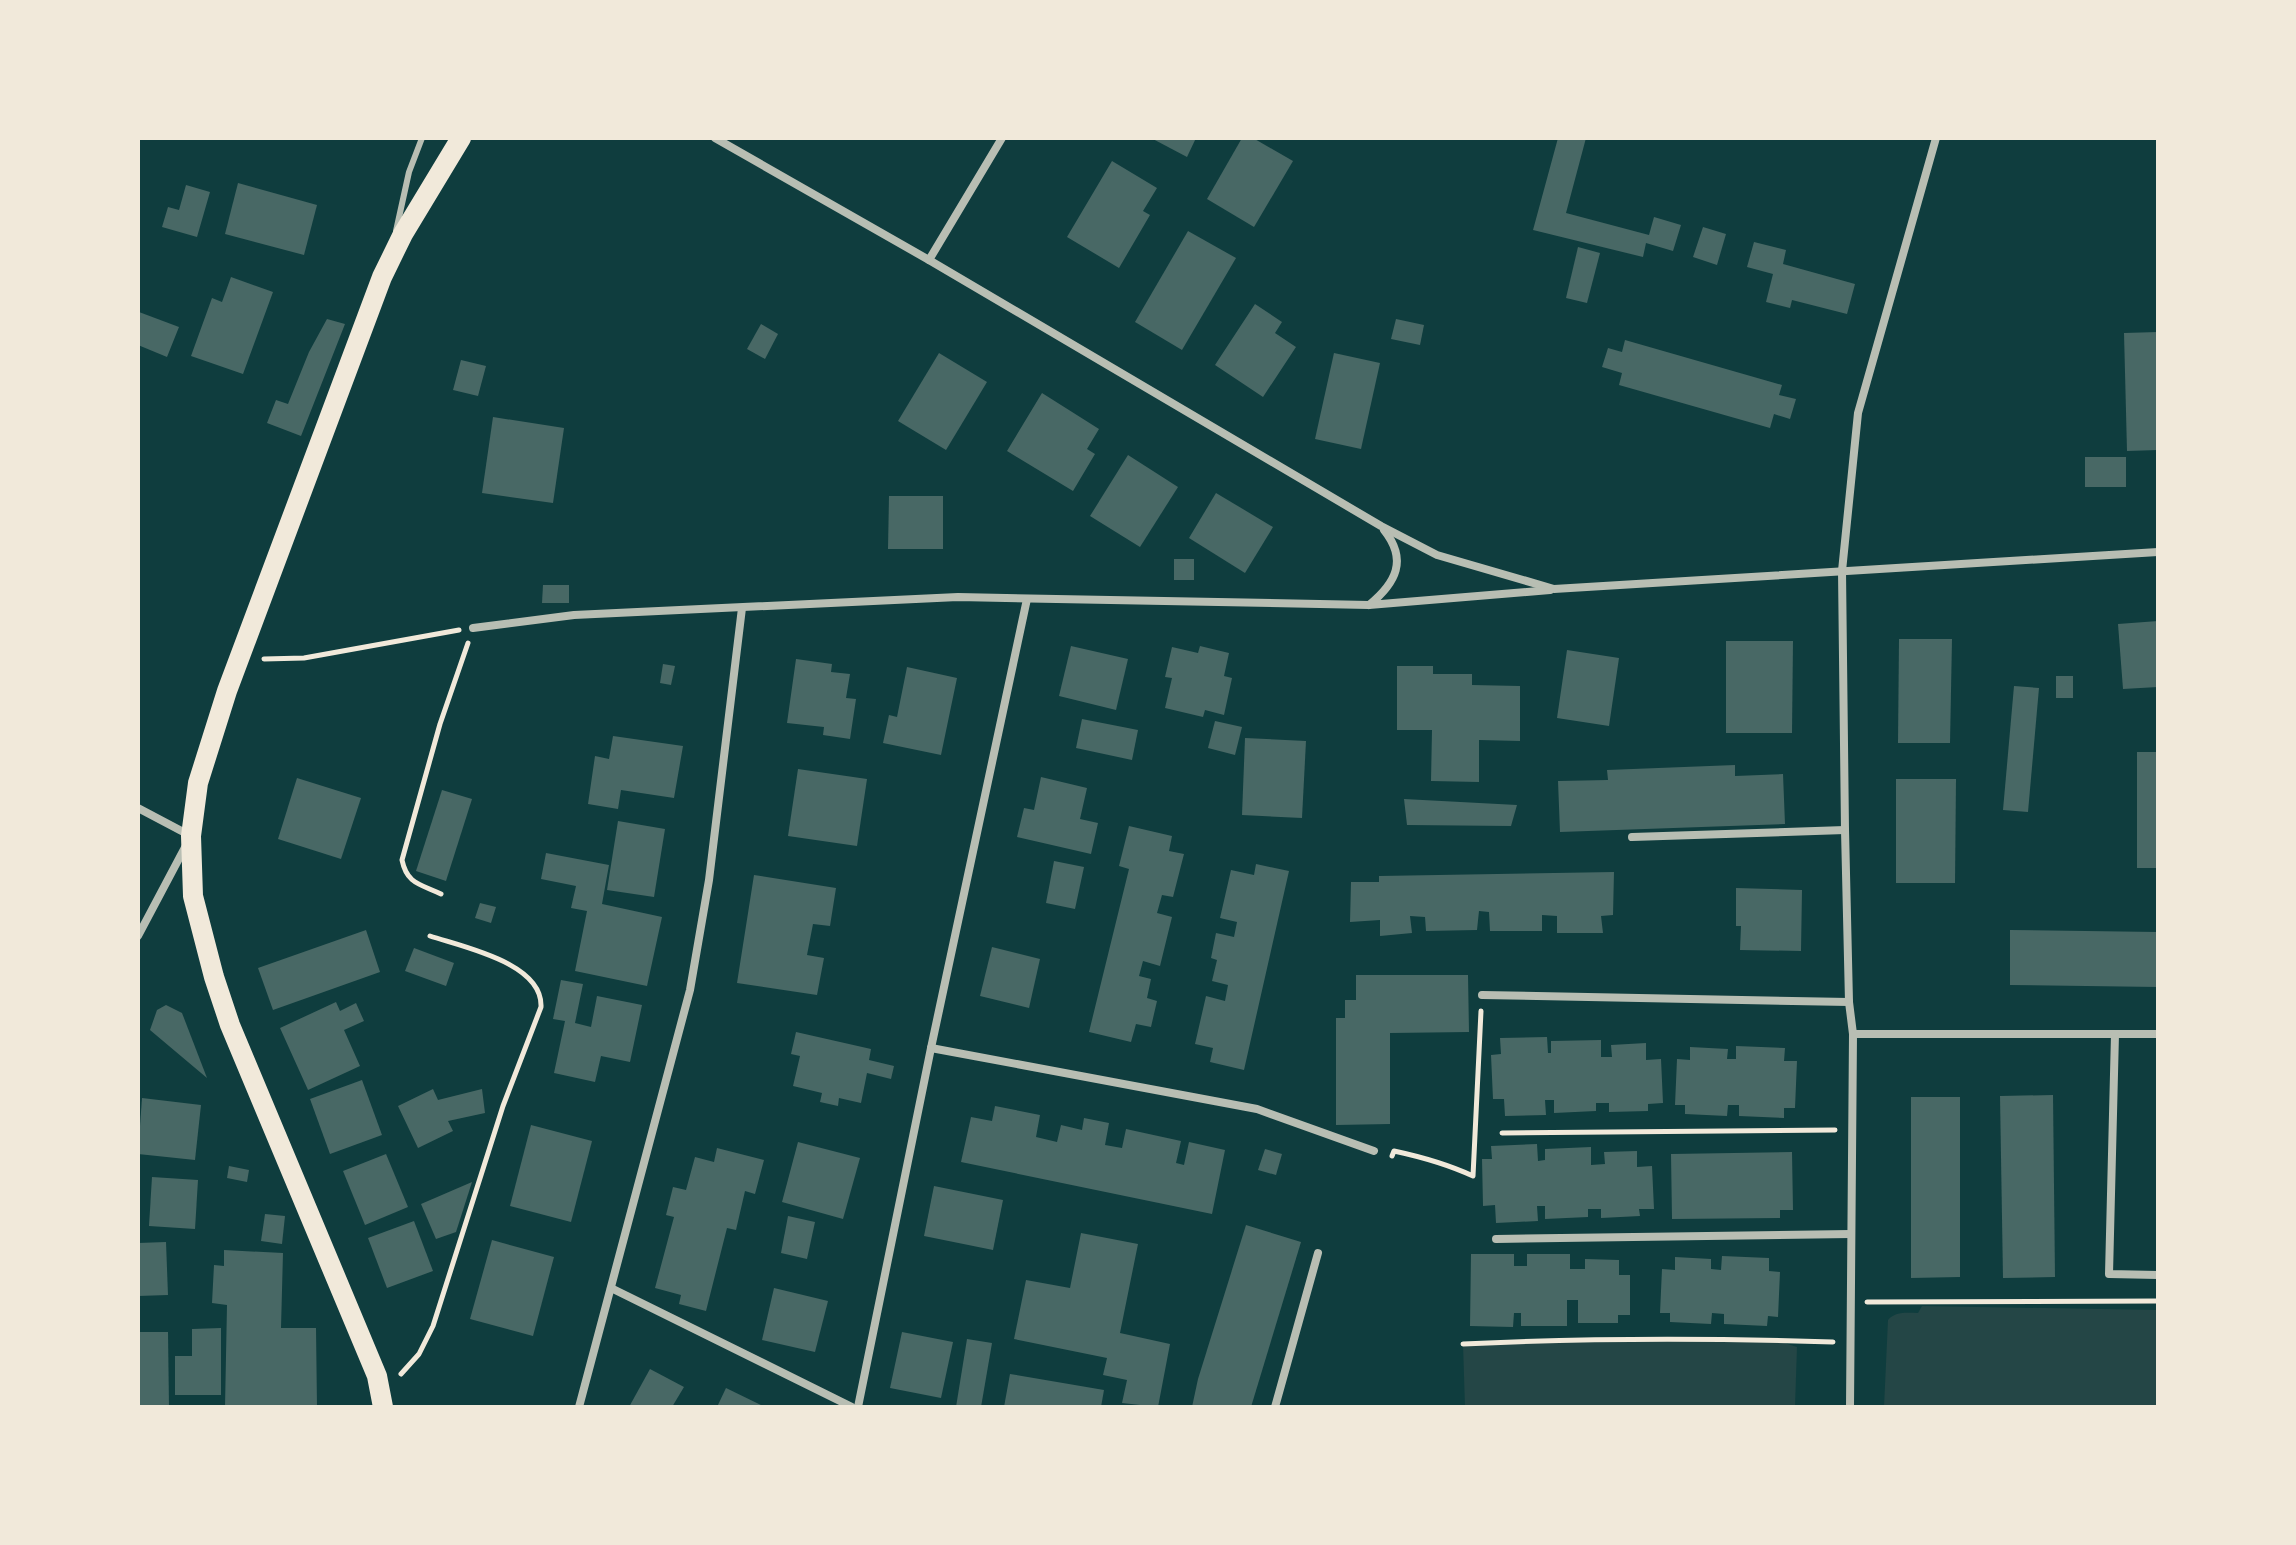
<svg xmlns="http://www.w3.org/2000/svg" width="2296" height="1545" font-family="Helvetica,sans-serif">
<style>
.green{fill:#244646}
.building{fill:#486865}
.lines{fill:none;stroke-linecap:round;stroke-linejoin:round}
.path{stroke:#f1e9da;stroke-width:5}
.service{stroke:#b8beb3;stroke-width:6}
.minor{stroke:#b8beb3;stroke-width:8}
.primary{stroke:#f1e9da;stroke-width:20}
</style>
<rect width="100%" height="100%" fill="#0f3d3e"/>
<g class="green">
<path d="M1922 1306 2158 1310V1407H1884L1888 1320C1896 1311 1906 1313 1918 1313Z"/>
<polygon points="1701,1338 1775,1340 1797,1347 1795,1407 1465,1407 1463,1344"/>
</g>
<g class="building">
<polygon points="1151,138 1196,138 1187,157"/>
<polygon points="1242,138 1253,138 1293,161 1254,227 1207,199"/>
<polygon points="1558,138 1586,138 1566,213 1649,235 1654,217 1681,225 1673,251 1646,243 1643,257 1533,230"/>
<polygon points="1112,161 1157,188 1143,211 1150,215 1119,268 1067,237"/>
<polygon points="238,183 317,205 304,255 225,234"/>
<polygon points="186,185 210,192 197,237 162,227 168,207 179,210"/>
<polygon points="1703,227 1726,234 1717,265 1693,257"/>
<polygon points="1188,231 1236,258 1182,350 1135,322"/>
<polygon points="1754,242 1786,250 1783,264 1855,284 1847,314 1792,300 1790,308 1766,302 1773,274 1747,267"/>
<polygon points="1578,247 1600,253 1587,303 1566,298"/>
<polygon points="231,277 273,292 243,374 191,356 212,298 222,302"/>
<polygon points="1255,304 1282,322 1275,333 1296,347 1263,397 1215,365"/>
<polygon points="139,312 179,327 167,357 138,345"/>
<polygon points="327,319 345,324 301,436 267,423 276,400 288,404 309,352"/>
<polygon points="1396,319 1424,325 1420,345 1391,339"/>
<polygon points="761,324 778,334 765,359 747,349"/>
<polygon points="2158,332 2158,450 2127,451 2124,333"/>
<polygon points="1625,340 1782,385 1779,395 1796,399 1790,419 1774,414 1770,428 1619,385 1622,373 1602,367 1608,348 1622,352"/>
<polygon points="939,353 987,382 946,450 898,421"/>
<polygon points="1334,353 1380,363 1361,449 1315,439"/>
<polygon points="461,360 486,366 478,396 453,390"/>
<polygon points="1042,393 1099,429 1087,449 1095,454 1073,491 1007,451"/>
<polygon points="493,417 564,428 553,503 482,493"/>
<polygon points="1128,455 1178,487 1140,547 1090,516"/>
<rect x="2085" y="457" width="41" height="30"/>
<polygon points="1216,493 1273,527 1245,573 1189,538"/>
<polygon points="889,496 943,496 943,549 888,549"/>
<rect x="1174" y="559" width="20" height="21"/>
<polygon points="543,585 569,585 569,603 542,603"/>
<polygon points="2158,621 2158,687 2123,689 2118,624"/>
<polygon points="1899,639 1952,639 1950,743 1898,743"/>
<polygon points="1726,641 1793,641 1792,733 1726,733"/>
<polygon points="1071,646 1128,659 1116,710 1059,696"/>
<polygon points="1200,646 1229,653 1224,676 1232,678 1224,715 1205,710 1203,717 1165,708 1172,678 1165,677 1172,647 1198,653"/>
<polygon points="1567,650 1619,658 1609,726 1557,718"/>
<polygon points="796,659 832,664 831,672 850,674 846,698 856,699 850,739 823,735 824,727 787,723"/>
<polygon points="663,664 675,666 671,685 660,683"/>
<polygon points="1397,666 1433,666 1433,674 1472,674 1472,685 1520,686 1520,741 1479,740 1479,782 1431,781 1432,730 1397,730"/>
<polygon points="907,667 957,678 941,755 883,743 889,715 897,717"/>
<rect x="2056" y="676" width="17" height="22"/>
<polygon points="2014,686 2039,688 2028,812 2003,810"/>
<polygon points="1082,719 1138,730 1132,760 1076,748"/>
<polygon points="1215,721 1242,727 1235,755 1208,748"/>
<polygon points="613,736 683,746 674,798 621,790 618,809 588,804 595,756 609,759"/>
<polygon points="1245,738 1306,741 1302,818 1242,815"/>
<rect x="2137" y="752" width="21" height="116"/>
<polygon points="1735,765 1735,776 1783,774 1785,824 1560,832 1558,781 1608,780 1607,770"/>
<polygon points="798,769 867,779 857,846 788,836"/>
<polygon points="1041,777 1087,788 1080,819 1098,823 1091,854 1017,837 1024,808 1034,810"/>
<polygon points="297,778 361,798 341,859 278,839"/>
<polygon points="1896,779 1956,779 1955,883 1896,883"/>
<polygon points="442,790 472,799 446,881 416,871"/>
<polygon points="1404,799 1517,805 1511,826 1407,825"/>
<polygon points="618,821 665,829 654,897 607,890"/>
<polygon points="1129,826 1172,836 1169,851 1184,854 1173,897 1162,895 1157,913 1172,917 1160,966 1143,961 1139,976 1151,979 1147,998 1157,1001 1151,1027 1136,1024 1131,1042 1089,1032 1129,869 1119,866"/>
<polygon points="546,853 609,865 602,904 662,917 647,986 575,971 587,911 571,908 576,886 541,879"/>
<polygon points="1054,861 1084,867 1075,909 1046,903"/>
<polygon points="1256,864 1289,871 1244,1070 1210,1062 1213,1048 1195,1044 1206,996 1225,1001 1228,985 1212,981 1217,960 1211,958 1216,933 1234,937 1237,922 1220,918 1231,870 1254,875"/>
<polygon points="1614,872 1613,915 1601,916 1603,933 1557,933 1557,916 1542,915 1542,931 1490,931 1489,912 1479,911 1477,930 1426,931 1425,917 1410,916 1412,933 1380,936 1380,920 1350,922 1351,882 1379,882 1379,876"/>
<polygon points="754,875 836,888 830,926 813,924 807,955 824,958 817,995 737,983"/>
<polygon points="1736,888 1802,890 1801,951 1740,950 1741,926 1736,926"/>
<polygon points="480,903 496,907 491,923 475,918"/>
<polygon points="366,930 380,972 273,1010 258,968"/>
<polygon points="2010,930 2158,932 2158,987 2010,985"/>
<polygon points="992,947 1040,959 1029,1008 980,996"/>
<polygon points="414,948 454,963 446,986 405,971"/>
<polygon points="1356,975 1468,975 1469,1032 1390,1033 1390,1124 1336,1125 1336,1018 1345,1018 1345,1000 1356,1000"/>
<polygon points="561,980 583,984 575,1023 591,1027 597,996 642,1005 630,1062 601,1056 595,1082 554,1073 565,1021 553,1019"/>
<polygon points="336,1002 340,1011 356,1003 364,1021 344,1030 360,1066 308,1090 280,1028"/>
<polygon points="166,1005 182,1013 207,1078 150,1030 157,1010"/>
<polygon points="796,1032 871,1049 869,1060 894,1066 891,1079 867,1073 861,1103 839,1098 838,1106 820,1102 822,1093 793,1086 800,1056 791,1054"/>
<polygon points="1547,1037 1548,1053 1551,1053 1551,1041 1601,1040 1601,1057 1612,1057 1611,1045 1646,1043 1646,1060 1661,1059 1663,1103 1648,1104 1648,1111 1609,1112 1609,1103 1596,1103 1596,1111 1554,1113 1554,1100 1545,1100 1546,1115 1505,1116 1504,1099 1493,1099 1491,1055 1501,1054 1500,1038"/>
<polygon points="1736,1046 1785,1048 1784,1061 1797,1061 1795,1108 1784,1108 1784,1118 1739,1116 1739,1105 1728,1105 1727,1116 1685,1114 1685,1105 1675,1105 1677,1059 1690,1060 1690,1047 1728,1049 1727,1059 1736,1059"/>
<polygon points="362,1080 382,1135 330,1154 310,1099"/>
<polygon points="433,1089 438,1100 482,1089 485,1113 448,1121 453,1131 418,1148 398,1106"/>
<polygon points="2053,1095 2055,1277 2003,1278 2000,1096"/>
<polygon points="1911,1097 1960,1097 1960,1277 1911,1278"/>
<polygon points="142,1098 201,1105 195,1160 138,1154"/>
<polygon points="995,1106 1040,1115 1036,1137 1057,1142 1061,1125 1082,1130 1084,1118 1109,1123 1105,1145 1122,1148 1126,1129 1181,1141 1176,1163 1184,1165 1189,1142 1225,1150 1212,1214 961,1162 971,1117 992,1121"/>
<polygon points="531,1125 592,1141 571,1222 510,1206"/>
<polygon points="798,1142 860,1158 843,1219 782,1202"/>
<polygon points="1537,1144 1538,1161 1545,1160 1545,1149 1591,1147 1591,1165 1605,1164 1604,1152 1637,1151 1637,1167 1652,1166 1654,1209 1639,1209 1640,1216 1601,1218 1601,1209 1588,1209 1588,1217 1545,1219 1545,1206 1537,1206 1538,1221 1496,1223 1495,1205 1483,1206 1482,1159 1492,1159 1491,1146"/>
<polygon points="717,1148 764,1160 755,1194 745,1191 736,1230 727,1228 706,1311 679,1304 681,1295 655,1288 674,1217 666,1215 673,1187 686,1190 695,1157 714,1162"/>
<polygon points="1265,1149 1282,1154 1276,1175 1258,1170"/>
<polygon points="1792,1152 1793,1210 1780,1210 1780,1218 1672,1219 1671,1154"/>
<polygon points="386,1154 408,1207 365,1225 343,1171"/>
<polygon points="229,1166 249,1170 247,1182 227,1178"/>
<polygon points="152,1177 198,1180 195,1229 149,1226"/>
<polygon points="472,1182 456,1232 436,1239 421,1204"/>
<polygon points="934,1186 1003,1200 993,1250 924,1236"/>
<polygon points="265,1214 285,1216 282,1244 261,1241"/>
<polygon points="788,1216 815,1222 807,1259 781,1253"/>
<polygon points="414,1221 433,1271 387,1288 368,1238"/>
<polygon points="1246,1225 1301,1242 1251,1407 1192,1407 1198,1379"/>
<polygon points="1081,1233 1138,1244 1120,1333 1170,1344 1158,1407 1122,1403 1127,1380 1103,1375 1107,1358 1014,1339 1026,1280 1070,1288"/>
<polygon points="492,1240 554,1257 533,1336 470,1319"/>
<polygon points="166,1242 168,1295 138,1296 138,1243"/>
<polygon points="224,1250 283,1253 281,1328 316,1328 317,1407 225,1407 227,1305 212,1303 214,1265 224,1266"/>
<polygon points="1471,1254 1514,1254 1514,1266 1527,1266 1527,1254 1570,1254 1570,1269 1585,1269 1585,1259 1619,1260 1619,1275 1630,1275 1630,1315 1618,1315 1618,1323 1578,1323 1578,1300 1567,1300 1567,1326 1521,1326 1521,1313 1514,1313 1513,1327 1470,1326"/>
<polygon points="1722,1256 1769,1258 1769,1271 1780,1272 1778,1317 1768,1316 1767,1326 1724,1324 1724,1314 1712,1313 1711,1324 1670,1322 1670,1313 1660,1313 1662,1269 1675,1270 1675,1257 1711,1259 1711,1269 1721,1270"/>
<polygon points="774,1288 828,1301 815,1352 762,1340"/>
<polygon points="221,1328 221,1395 175,1395 175,1356 192,1356 192,1329"/>
<polygon points="138,1332 168,1332 169,1407 138,1407"/>
<polygon points="902,1332 953,1342 941,1398 890,1388"/>
<polygon points="967,1339 992,1343 981,1407 956,1407"/>
<polygon points="650,1369 684,1387 672,1407 629,1407"/>
<polygon points="1010,1374 1104,1390 1101,1407 1004,1407"/>
<polygon points="726,1388 765,1407 717,1407"/>
</g>
<g class="lines">
<g class="path">
<polyline points="264,659 304,658 459,630"/>
<path d="M441 894C420 884 407 884 402 860L440 724 468 643"/>
<polyline points="1502,1133 1835,1130"/>
<path d="M1392 1156 1394 1151C1422 1157 1447 1164 1473 1176L1481 1011"/>
<polyline points="1867,1302 2158,1301"/>
<path d="M1463 1344C1587 1338 1710 1338 1833 1342"/>
<path d="M401 1374 419 1354 433 1326 503 1106 541 1007C543 963 463 947 430 936"/>
</g>
<polyline class="service" points="396,231 409,172 422,138"/>
<g class="minor">
<polyline points="715,138 929,260 1381,526 1437,555 1554,589 2158,552"/>
<polyline points="929,260 1002,138"/>
<path d="M1369 605C1396 583 1408 560 1384 530"/>
<polyline points="473,628 574,615 958,597 1369,605 1550,590"/>
<polyline points="138,808 191,836 138,936"/>
<polyline points="1632,837 1845,830"/>
<polyline points="1482,995 1849,1002"/>
<polyline points="1853,1034 2158,1034"/>
<polyline points="2115,1034 2109,1274 2158,1275"/>
<polyline points="931,1048 1257,1109 1374,1151"/>
<polyline points="1496,1239 1851,1234"/>
<polyline points="611,1288 852,1407"/>
<polyline points="579,1407 690,990 709,880 742,608"/>
<polyline points="858,1407 931,1048 1027,599"/>
<polyline points="1275,1407 1318,1253"/>
<polyline points="1850,1407 1853,1034 1849,1002 1845,830 1842,571 1858,413 1936,138"/>
</g>
<polyline class="primary" points="383,1407 377,1376 230,1025 214,977 193,896 191,836 198,783 227,691 382,277 403,234 461,138"/>
</g>
<rect width="2296" height="1545" fill="none" stroke="#f1e9da" stroke-width="280"/>
</svg>
